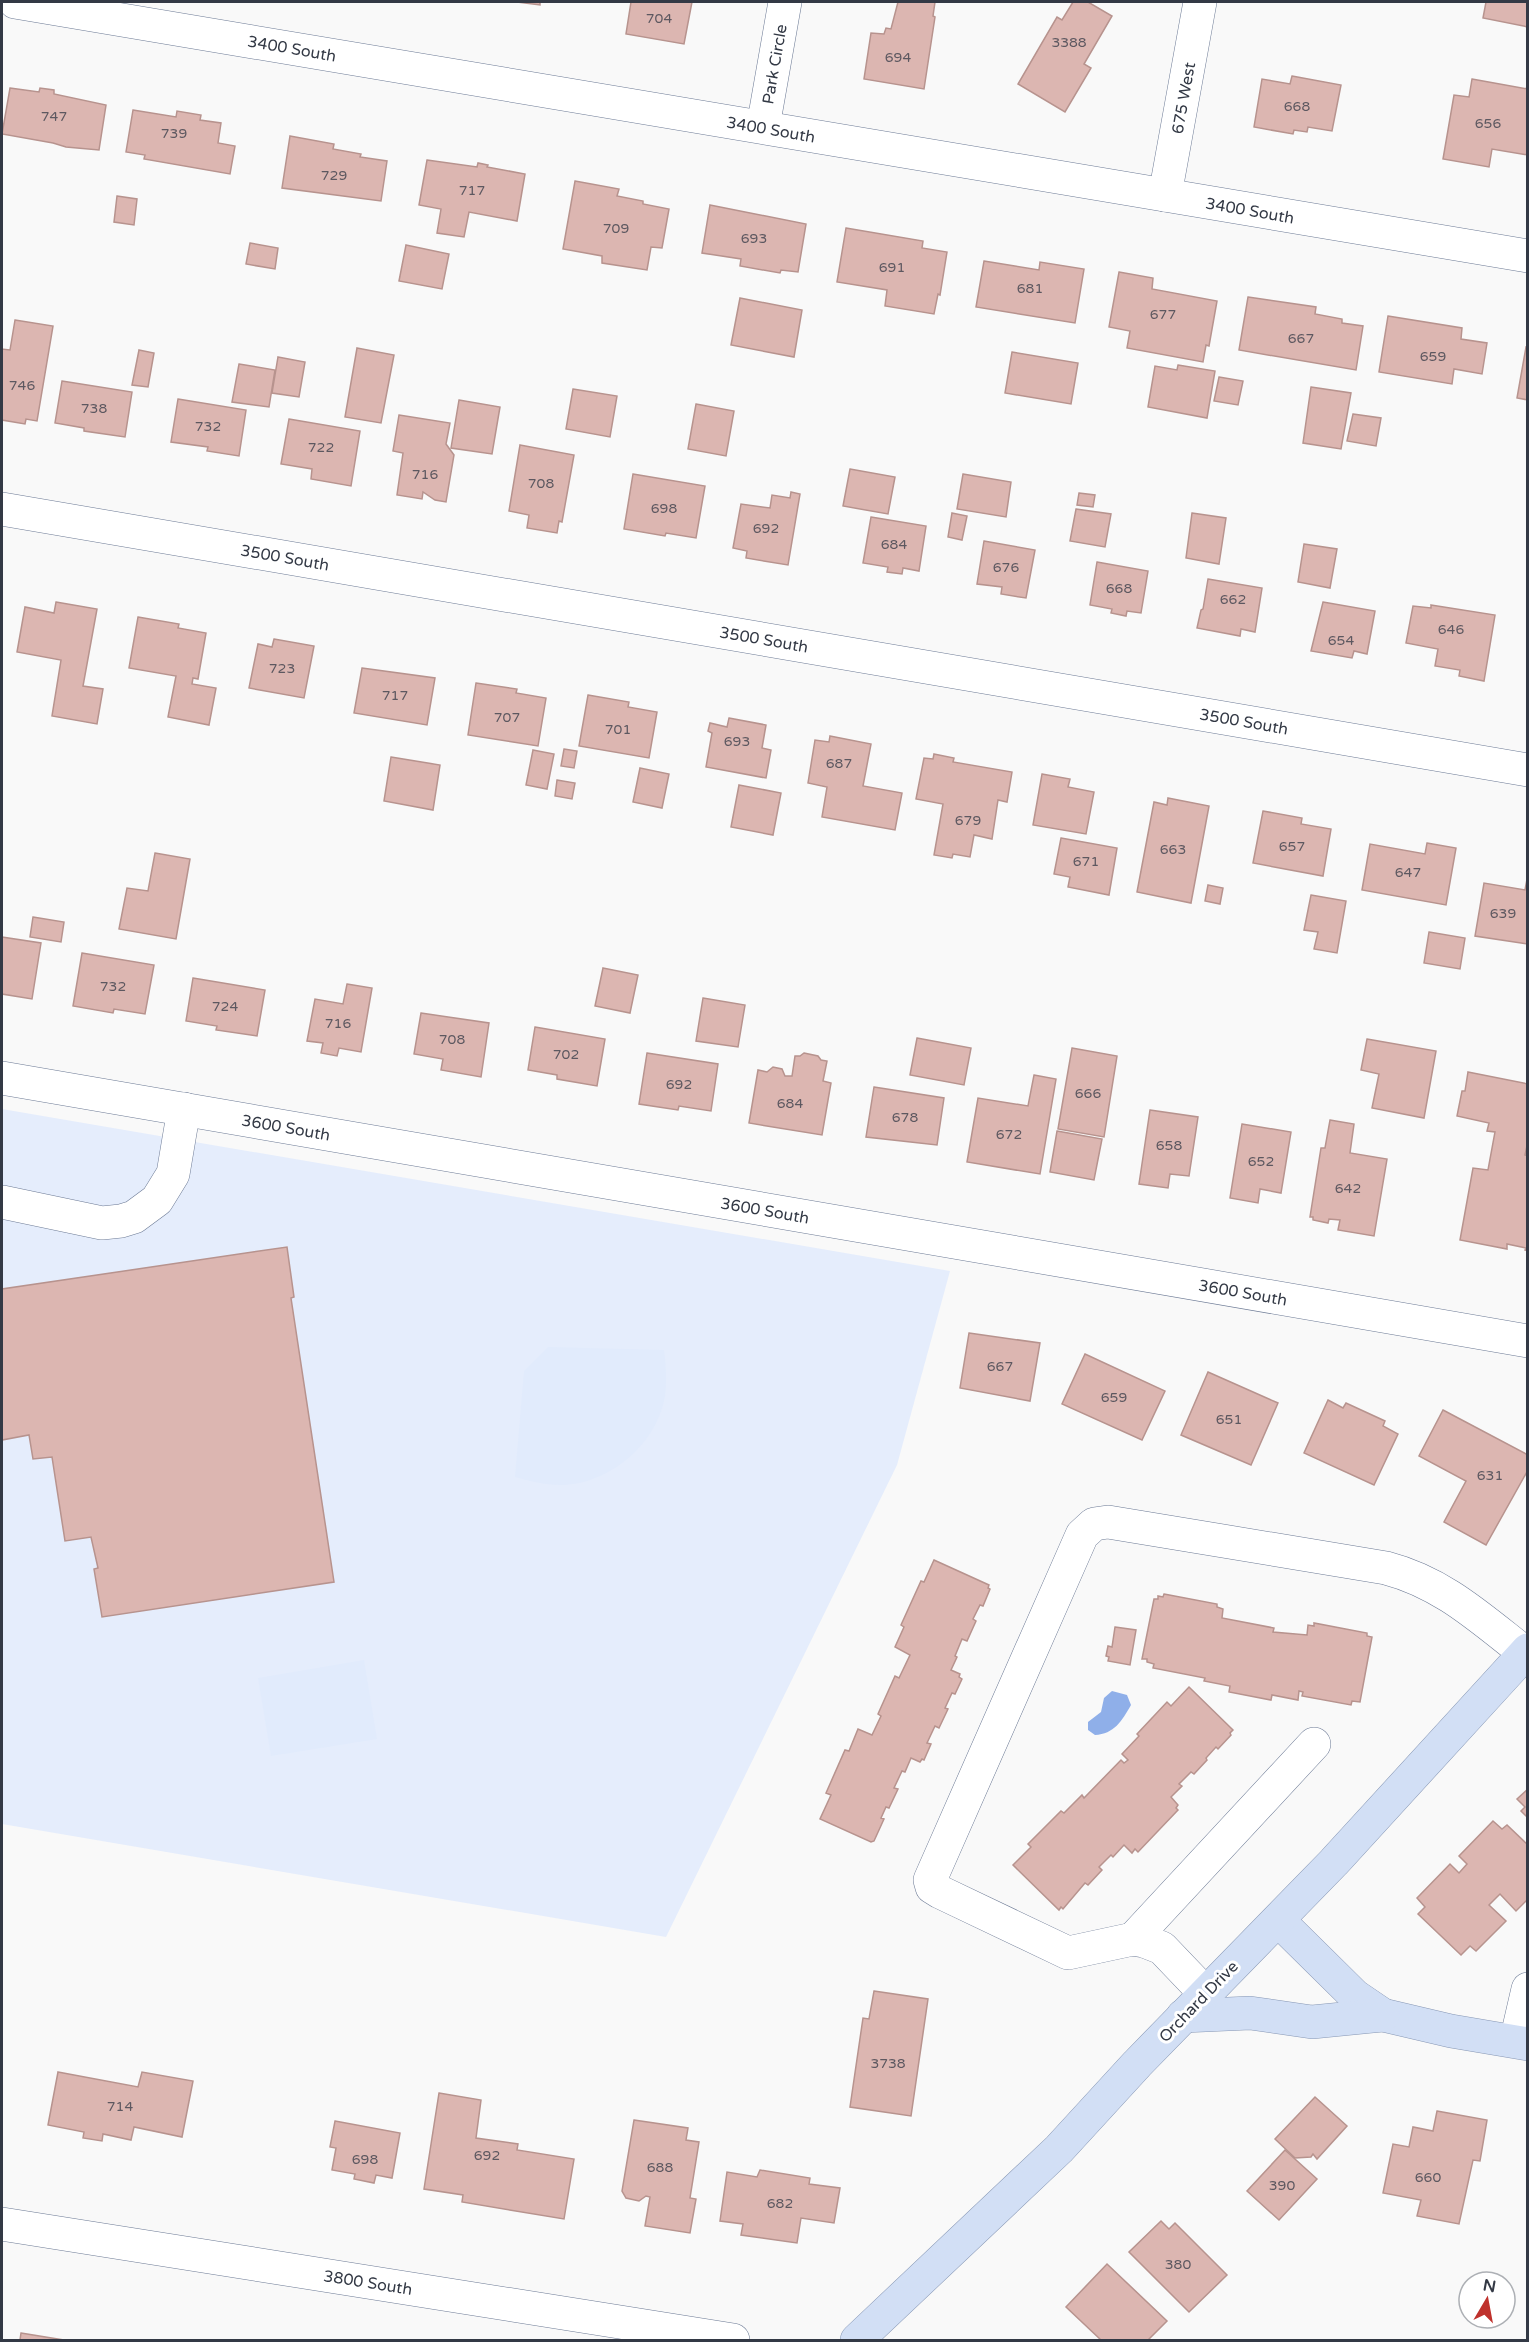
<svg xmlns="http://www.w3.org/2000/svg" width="1529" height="2342" font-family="'Varela Round',sans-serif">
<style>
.built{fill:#e5edfc}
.green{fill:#e1ebfc}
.water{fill:#8fafe9}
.building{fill:#dcb6b1;stroke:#b7938e;stroke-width:1.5}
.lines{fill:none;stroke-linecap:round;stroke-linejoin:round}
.minor-casing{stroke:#6c7a95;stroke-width:34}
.major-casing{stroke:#8797b4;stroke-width:34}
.minor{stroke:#fff;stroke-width:33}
.major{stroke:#d2dff5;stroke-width:33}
.labels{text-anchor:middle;stroke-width:6;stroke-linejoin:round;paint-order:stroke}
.number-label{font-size:14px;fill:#5d5860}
.street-label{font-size:16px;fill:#333945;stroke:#fff}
</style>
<rect width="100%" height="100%" fill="#f9f9f9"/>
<polygon class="built" points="2,1109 950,1271 897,1465 666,1937 2,1824"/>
<g class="green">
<path d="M548 1347 664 1350C666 1366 667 1380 665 1396 657 1444 609 1485 560 1485 544 1485 530 1481 515 1477L524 1371Z"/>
<polygon points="364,1660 377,1739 271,1756 258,1678"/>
</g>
<path class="water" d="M1112 1691 1127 1695 1131 1705C1122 1721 1114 1734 1095 1735L1088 1730V1722L1101 1712 1104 1698Z"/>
<g class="building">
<polygon points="517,2 540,2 540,5"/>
<polygon points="631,2 692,2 684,44 626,34"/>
<polygon points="898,2 935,2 933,16 935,17 924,89 864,79 871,33 884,34 886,28 891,29"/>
<polygon points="1073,2 1088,2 1112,16 1084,64 1091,68 1065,112 1018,84 1057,17 1062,20"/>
<polygon points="1486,2 1528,2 1528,27 1483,18"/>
<polygon points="1292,76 1341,85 1332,131 1308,127 1307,132 1294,130 1293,134 1254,127 1262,79 1290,84"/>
<polygon points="1472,79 1528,89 1528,155 1492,149 1489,167 1443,159 1454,95 1469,97"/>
<polygon points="10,88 39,92 40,88 54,90 54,94 106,105 99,150 66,147 53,143 2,134"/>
<polygon points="133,110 176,117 177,111 201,115 200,120 221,123 218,143 235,146 230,174 144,159 145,155 126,152"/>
<polygon points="290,136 334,144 333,149 361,154 360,157 387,161 381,201 282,188"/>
<polygon points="427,160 477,167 478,163 488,165 487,167 525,174 517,221 469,212 464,237 437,233 441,209 419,205"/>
<polygon points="575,181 619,189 617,196 643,201 643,204 669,209 662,248 651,247 647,270 602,263 602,256 563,249"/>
<polygon points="117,196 137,199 134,225 114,222"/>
<polygon points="710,205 806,224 798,272 781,270 780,273 740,266 741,259 702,253"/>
<polygon points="846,228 923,241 922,248 947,252 940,295 938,294 934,314 885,306 887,290 837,282"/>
<polygon points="250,243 278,248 275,269 246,264"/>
<polygon points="406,245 449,254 442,289 399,281"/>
<polygon points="984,261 1039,270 1040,262 1084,269 1075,323 976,307"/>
<polygon points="1119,272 1153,278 1152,289 1217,301 1209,346 1206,345 1203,362 1127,348 1130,331 1109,327"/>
<polygon points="1248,297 1316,307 1315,314 1342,319 1342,323 1363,326 1356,370 1239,350"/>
<polygon points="740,298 802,310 794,357 731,345"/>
<polygon points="1388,316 1462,328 1461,339 1487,343 1482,374 1454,369 1452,384 1379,372"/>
<polygon points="15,320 53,326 37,421 26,419 25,424 2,420 2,349 10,350"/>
<polygon points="1526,347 1528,348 1528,400 1517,398"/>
<polygon points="357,348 394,355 381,423 345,417"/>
<polygon points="139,350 154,353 148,387 132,385"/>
<polygon points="1012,352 1078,363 1071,404 1005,393"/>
<polygon points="278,357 305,362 299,397 272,393"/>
<polygon points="239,364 275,370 269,407 232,402"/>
<polygon points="1178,365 1215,371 1207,418 1148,407 1155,366 1177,370"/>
<polygon points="1219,377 1243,381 1238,405 1214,401"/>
<polygon points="62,381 132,392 125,437 84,431 84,428 55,423"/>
<polygon points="1311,387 1351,393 1341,449 1303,443"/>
<polygon points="573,389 617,396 610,437 566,429"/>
<polygon points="178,399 246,410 239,456 207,451 208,447 171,442"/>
<polygon points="459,400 500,407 492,454 451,448"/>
<polygon points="696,404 734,411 726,456 688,449"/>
<polygon points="1353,414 1381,418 1376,446 1347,441"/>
<polygon points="399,415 450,423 446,444 454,455 446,502 435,500 423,492 422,499 397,495 403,453 393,451"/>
<polygon points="289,419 360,431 351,486 311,479 312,469 281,464"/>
<polygon points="520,445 574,455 562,522 559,521 557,533 527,528 529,515 509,511"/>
<polygon points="850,469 895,477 888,514 843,506"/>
<polygon points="633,474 705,486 696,538 666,533 665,536 624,529"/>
<polygon points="963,474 1011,482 1006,517 957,509"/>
<polygon points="791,492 800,494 788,565 746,558 747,551 733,548 741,504 770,508 772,495 790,498"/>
<polygon points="1079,493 1095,495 1093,507 1077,505"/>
<polygon points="1076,509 1111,514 1105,547 1070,541"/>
<polygon points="952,513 967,516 962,540 948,537"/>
<polygon points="1192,513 1226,518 1219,564 1186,558"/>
<polygon points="871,517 926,526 919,571 903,568 902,574 887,572 888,567 863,563"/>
<polygon points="984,541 1035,550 1026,598 1001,594 1002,587 977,584"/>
<polygon points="1304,544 1337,549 1330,588 1298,582"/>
<polygon points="1097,562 1148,571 1141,613 1127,611 1126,616 1111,613 1112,609 1090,605"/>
<polygon points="1208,579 1262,588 1255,632 1241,629 1240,636 1197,628 1201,610 1203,609"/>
<polygon points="56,602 97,609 83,686 103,689 97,724 52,716 61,660 17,652 25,607 54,613"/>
<polygon points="1323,602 1375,611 1367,654 1354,651 1352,658 1311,651"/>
<polygon points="1431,605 1495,615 1484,681 1459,676 1460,670 1435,666 1438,649 1406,643 1413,606 1431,608"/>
<polygon points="138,617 179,624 178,628 206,633 198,679 193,678 192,684 216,688 209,725 168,717 176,676 129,668"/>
<polygon points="274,639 314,646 304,698 249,688 258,644 272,647"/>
<polygon points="362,668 435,678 427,725 354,713"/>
<polygon points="476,683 517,689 516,693 546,698 538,746 468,735"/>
<polygon points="588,695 629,702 628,707 657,712 649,758 579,746"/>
<polygon points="729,718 766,725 762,748 771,750 766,778 706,767 712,733 708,731 710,723 727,727"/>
<polygon points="830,736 871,744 863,786 902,793 895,830 822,817 827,787 808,783 815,740 829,742"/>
<polygon points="564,749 577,751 574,768 561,766"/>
<polygon points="533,750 554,754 547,789 526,785"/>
<polygon points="934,754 954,758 953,762 1012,772 1007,802 998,800 992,839 974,835 970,857 953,854 952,858 934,855 943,804 916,799 924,758 933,759"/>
<polygon points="391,757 440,765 433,810 384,801"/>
<polygon points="640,768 669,774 662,808 633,802"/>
<polygon points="1042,774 1070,779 1068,787 1094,792 1086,834 1033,825"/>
<polygon points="557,780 575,783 572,799 555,796"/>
<polygon points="739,785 781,793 773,835 731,827"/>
<polygon points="1168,798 1209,806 1191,903 1137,892 1154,802 1167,805"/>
<polygon points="1263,811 1302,818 1301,824 1331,829 1323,876 1253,863"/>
<polygon points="1061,838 1117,848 1109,895 1068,887 1070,877 1054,874"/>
<polygon points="1427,843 1456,848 1446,905 1362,890 1370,844 1425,854"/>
<polygon points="155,853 190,859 176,939 119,929 127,888 148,891"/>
<polygon points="1528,874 1528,944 1475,936 1484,883 1525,890"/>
<polygon points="1208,885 1223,888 1220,904 1205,901"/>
<polygon points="1311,895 1346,901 1337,953 1314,949 1318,932 1304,930"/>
<polygon points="33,917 64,922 61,942 30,937"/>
<polygon points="1429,932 1465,938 1460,969 1424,963"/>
<polygon points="2,937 41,943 32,999 2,994"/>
<polygon points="82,953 154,965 145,1014 114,1009 113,1013 73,1006"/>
<polygon points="603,968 638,975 630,1013 595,1006"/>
<polygon points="193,978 265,990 257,1036 216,1030 217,1026 186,1021"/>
<polygon points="347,984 372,988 361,1052 339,1048 337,1056 321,1053 323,1043 307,1041 315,999 343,1004"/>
<polygon points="703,998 745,1005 738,1047 696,1041"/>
<polygon points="421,1013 489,1023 481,1077 441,1070 443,1059 414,1054"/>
<polygon points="535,1027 605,1039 597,1086 557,1079 557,1075 528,1070"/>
<polygon points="917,1038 971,1048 964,1085 910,1075"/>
<polygon points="1367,1039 1436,1051 1424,1118 1372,1108 1379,1074 1361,1070"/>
<polygon points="1072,1048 1117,1056 1104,1137 1058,1129"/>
<polygon points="647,1053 718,1064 711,1111 679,1106 678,1110 639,1104"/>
<polygon points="804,1053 818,1056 821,1060 827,1061 823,1081 831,1083 822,1135 749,1123 758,1070 767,1072 773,1067 782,1069 785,1076 792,1076 795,1056 800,1056"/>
<polygon points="1468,1072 1528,1084 1528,1141 1525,1155 1528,1156 1528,1251 1525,1250 1526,1248 1507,1244 1507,1249 1460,1240 1473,1168 1488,1170 1495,1132 1487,1131 1489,1123 1457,1116 1462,1091 1465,1091"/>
<polygon points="1034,1075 1056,1079 1040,1174 967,1162 978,1098 1028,1106"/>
<polygon points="874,1087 944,1098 937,1145 866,1137"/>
<polygon points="1150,1110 1198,1117 1189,1176 1170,1174 1168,1188 1139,1184"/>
<polygon points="1330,1120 1354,1124 1350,1153 1387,1159 1374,1236 1338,1230 1340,1220 1329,1219 1328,1223 1313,1220 1313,1217 1310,1217 1321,1148 1325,1148"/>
<polygon points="1242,1124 1291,1132 1281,1193 1260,1189 1258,1203 1230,1198"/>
<polygon points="1057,1131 1102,1139 1094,1180 1050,1172"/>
<polygon points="287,1247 294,1297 291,1298 334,1582 102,1617 94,1569 98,1568 91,1537 65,1541 52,1457 33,1459 29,1435 2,1440 2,1289"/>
<polygon points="969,1333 1040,1343 1030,1401 960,1388"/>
<polygon points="1085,1354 1165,1391 1142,1440 1062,1404"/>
<polygon points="1208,1372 1278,1403 1251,1465 1181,1435"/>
<polygon points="1328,1400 1343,1408 1346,1403 1385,1421 1383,1426 1398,1434 1374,1485 1304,1453"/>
<polygon points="1443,1410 1528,1455 1528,1470 1486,1545 1444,1522 1466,1481 1419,1456"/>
<polygon points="934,1560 989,1585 988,1588 990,1589 983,1606 980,1605 973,1619 976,1621 967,1641 962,1639 955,1656 957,1657 951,1670 960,1674 959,1677 962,1679 955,1694 952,1693 945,1708 948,1709 939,1728 935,1726 927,1743 931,1744 924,1760 922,1759 920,1762 911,1758 905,1772 902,1771 894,1788 898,1789 889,1808 886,1807 881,1818 884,1819 874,1841 871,1842 820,1819 831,1795 826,1793 845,1750 849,1751 858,1729 872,1735 881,1716 878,1714 895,1676 899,1678 910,1655 895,1647 904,1627 901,1625 921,1581 924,1582"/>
<polygon points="1164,1594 1217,1604 1217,1607 1223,1609 1222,1618 1274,1628 1273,1632 1307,1635 1308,1625 1314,1626 1314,1623 1367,1633 1367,1636 1372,1637 1360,1702 1352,1701 1351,1705 1302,1696 1303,1692 1299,1691 1298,1700 1272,1695 1271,1700 1229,1692 1230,1686 1204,1681 1205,1678 1153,1668 1154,1664 1147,1662 1147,1659 1142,1659 1154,1599 1158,1599 1158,1596 1163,1597"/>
<polygon points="1115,1627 1136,1630 1130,1665 1108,1661 1109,1657 1106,1656 1108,1646 1112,1647"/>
<polygon points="1189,1687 1233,1730 1230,1733 1231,1735 1218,1749 1216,1747 1206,1758 1207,1760 1194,1774 1191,1772 1179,1784 1182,1786 1171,1797 1178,1805 1176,1808 1178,1810 1138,1852 1135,1849 1132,1853 1124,1845 1113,1857 1111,1855 1099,1867 1102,1870 1088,1885 1085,1883 1063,1909 1061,1907 1059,1910 1013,1865 1031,1847 1028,1844 1061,1811 1064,1813 1082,1795 1084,1798 1121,1760 1124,1763 1128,1760 1122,1754 1139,1736 1137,1734 1167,1702 1171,1706"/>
<polygon points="1528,1789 1528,1818 1521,1811 1525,1807 1517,1799"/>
<polygon points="1493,1821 1502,1829 1507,1825 1528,1845 1528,1899 1516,1911 1500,1894 1489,1905 1506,1921 1476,1951 1470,1946 1461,1955 1418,1914 1425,1907 1417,1898 1450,1864 1459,1873 1467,1864 1459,1856"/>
<polygon points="874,1991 928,1999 911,2116 850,2107 863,2018 869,2019"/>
<polygon points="58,2072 138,2087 142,2072 193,2081 182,2137 134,2127 131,2140 103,2134 102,2141 83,2138 84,2132 48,2125"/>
<polygon points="439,2093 481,2100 476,2138 518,2144 517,2150 574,2159 564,2219 462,2202 463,2195 424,2189"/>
<polygon points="1315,2097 1347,2126 1317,2159 1313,2154 1311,2157 1295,2158 1275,2139"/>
<polygon points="1437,2111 1487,2120 1480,2161 1473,2160 1459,2224 1417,2216 1421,2200 1383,2193 1393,2144 1409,2147 1413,2127 1433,2131"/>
<polygon points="634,2120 688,2128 686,2140 699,2142 690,2198 696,2199 690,2233 645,2226 650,2197 646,2196 639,2201 626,2198 622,2191"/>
<polygon points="335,2121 400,2133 392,2178 376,2175 374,2183 354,2179 355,2174 332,2170 336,2148 330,2147"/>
<polygon points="1285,2150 1317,2179 1279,2220 1247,2191"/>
<polygon points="760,2170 810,2178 809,2184 840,2188 834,2223 801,2218 797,2243 741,2235 743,2224 720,2221 727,2172 757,2177"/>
<polygon points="1161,2221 1169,2229 1175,2223 1227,2275 1189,2312 1129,2252"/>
<polygon points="1107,2264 1167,2321 1148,2340 1101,2340 1066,2307"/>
<polygon points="21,2333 64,2340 20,2340"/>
</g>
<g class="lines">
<g class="minor-casing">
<g id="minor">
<polyline points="15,2 1528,256"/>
<polyline points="763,127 785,2"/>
<polyline points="1165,195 1200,2"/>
<polyline points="2,509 1528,770"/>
<polyline points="2,1078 1528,1341"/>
<polyline points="2,1202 102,1223 121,1221 134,1217 157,1200 173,1174 184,1109"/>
<polyline points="1133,1939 1314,1744"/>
<path d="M1205 1993 1162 1948 1144 1941 1133 1939 1068 1953 940 1892 932 1887 930 1880 1082 1535 1094 1524 1108 1522 1386 1568C1443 1583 1480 1618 1525 1653"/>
<polyline points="1516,2041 1528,1989"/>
<polyline points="2,2224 733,2340"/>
</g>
</g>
<g class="major-casing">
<g id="major">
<polyline points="1278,1920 1355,1996 1383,2015 1451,2031 1528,2044"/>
<polyline points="1183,2016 1250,2013 1312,2022 1383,2015"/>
<polyline points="857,2340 1059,2149 1137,2064 1334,1862 1528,1650"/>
</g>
</g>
<use href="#minor" class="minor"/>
<use href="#major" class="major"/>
</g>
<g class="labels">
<g class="number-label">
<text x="659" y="23">704</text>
<text x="1069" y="47">3388</text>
<text x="898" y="62">694</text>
<text x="1297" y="111">668</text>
<text x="54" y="121">747</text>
<text x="1488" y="128">656</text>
<text x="174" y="138">739</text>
<text x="334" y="180">729</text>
<text x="472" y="195">717</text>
<text x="616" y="233">709</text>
<text x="754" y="243">693</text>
<text x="892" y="272">691</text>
<text x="1030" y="293">681</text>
<text x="1163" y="319">677</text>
<text x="1301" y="343">667</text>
<text x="1433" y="361">659</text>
<text x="22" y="390">746</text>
<text x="94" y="413">738</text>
<text x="208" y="431">732</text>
<text x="321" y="452">722</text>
<text x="425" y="479">716</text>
<text x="541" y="488">708</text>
<text x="664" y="513">698</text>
<text x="766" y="533">692</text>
<text x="894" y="549">684</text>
<text x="1006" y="572">676</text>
<text x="1119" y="593">668</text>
<text x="1233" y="604">662</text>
<text x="1451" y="634">646</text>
<text x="1341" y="645">654</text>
<text x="282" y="673">723</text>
<text x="395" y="700">717</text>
<text x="507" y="722">707</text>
<text x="618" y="734">701</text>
<text x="737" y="746">693</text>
<text x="839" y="768">687</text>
<text x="968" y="825">679</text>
<text x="1292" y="851">657</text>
<text x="1173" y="854">663</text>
<text x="1086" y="866">671</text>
<text x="1408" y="877">647</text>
<text x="1503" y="918">639</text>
<text x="113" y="991">732</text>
<text x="225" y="1011">724</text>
<text x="338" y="1028">716</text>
<text x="452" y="1044">708</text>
<text x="566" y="1059">702</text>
<text x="679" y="1089">692</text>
<text x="1088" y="1098">666</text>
<text x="790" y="1108">684</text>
<text x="905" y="1122">678</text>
<text x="1009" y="1139">672</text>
<text x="1169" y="1150">658</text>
<text x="1261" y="1166">652</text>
<text x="1348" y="1193">642</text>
<text x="1000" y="1371">667</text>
<text x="1114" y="1402">659</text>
<text x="1229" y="1424">651</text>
<text x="1490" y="1480">631</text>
<text x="888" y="2068">3738</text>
<text x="120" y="2111">714</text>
<text x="487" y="2160">692</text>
<text x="365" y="2164">698</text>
<text x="660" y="2172">688</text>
<text x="1428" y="2182">660</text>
<text x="1282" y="2190">390</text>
<text x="780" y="2208">682</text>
<text x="1178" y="2269">380</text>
</g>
<g class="street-label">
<text transform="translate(292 48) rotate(10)" y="6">3400 South</text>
<text transform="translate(774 64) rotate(-80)" y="6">Park Circle</text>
<text transform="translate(1183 98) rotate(-80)" y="6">675 West</text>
<text transform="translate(771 129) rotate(10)" y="6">3400 South</text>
<text transform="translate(1250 210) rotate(10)" y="6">3400 South</text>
<text transform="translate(285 557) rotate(10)" y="6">3500 South</text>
<text transform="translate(764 639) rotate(10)" y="6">3500 South</text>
<text transform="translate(1244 721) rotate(10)" y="6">3500 South</text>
<text transform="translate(286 1127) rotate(10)" y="6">3600 South</text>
<text transform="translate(765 1210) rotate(10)" y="6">3600 South</text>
<text transform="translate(1243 1292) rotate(10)" y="6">3600 South</text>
<text transform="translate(1198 2001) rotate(-46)" y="6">Orchard Drive</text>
<text transform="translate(368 2282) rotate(9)" y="6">3800 South</text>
</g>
</g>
<rect width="1529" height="2342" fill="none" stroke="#333945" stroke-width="6"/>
<g transform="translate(1487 2300) rotate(10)"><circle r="28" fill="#ffffff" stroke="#adb0b5" stroke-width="1.5"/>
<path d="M0-4.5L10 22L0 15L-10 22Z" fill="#bf312c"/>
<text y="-9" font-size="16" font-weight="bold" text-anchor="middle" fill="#333945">N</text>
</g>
</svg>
